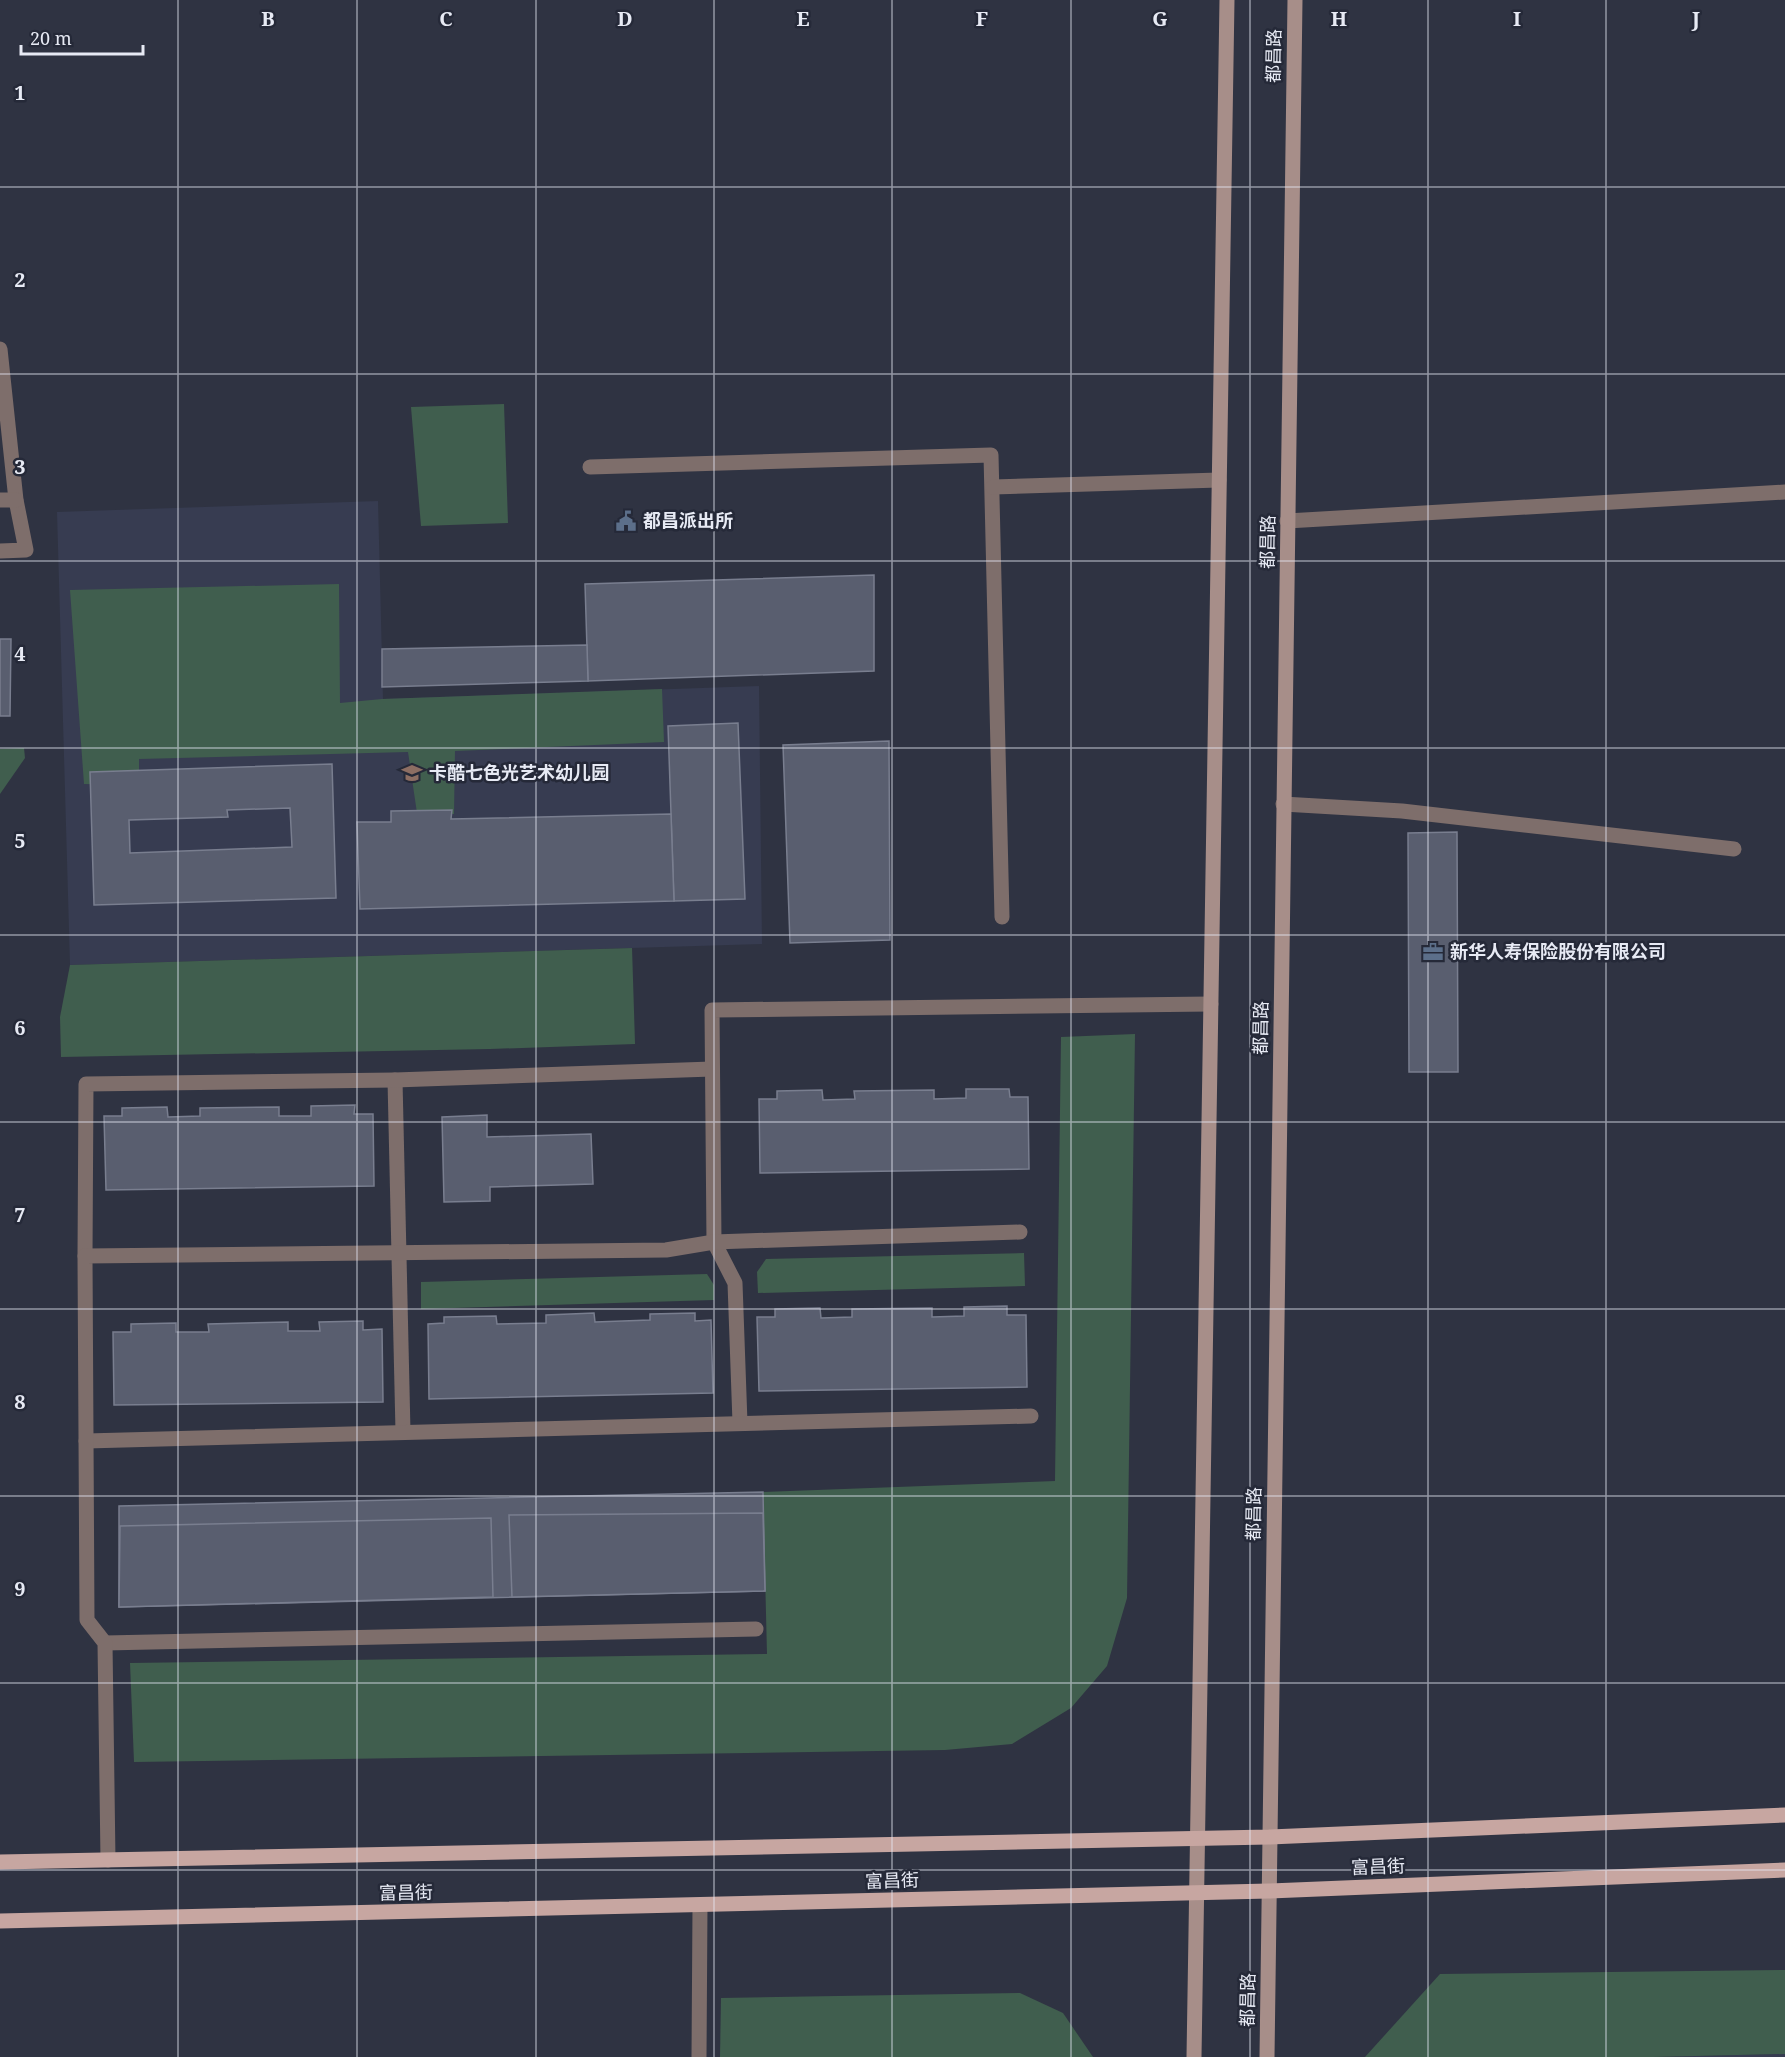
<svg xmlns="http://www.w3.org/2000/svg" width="1785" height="2057" font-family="'Noto Serif','Noto Sans SC',serif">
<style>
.built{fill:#373c51}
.green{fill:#405e4e}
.building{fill:#595e6f;stroke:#797e8f;stroke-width:1.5;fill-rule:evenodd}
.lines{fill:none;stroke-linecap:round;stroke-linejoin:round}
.lane{stroke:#7e6e6b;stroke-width:15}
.street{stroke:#7e6e6b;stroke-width:15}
.secondary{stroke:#a78e89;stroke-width:15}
.primary{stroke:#c7a6a1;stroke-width:15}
.grid{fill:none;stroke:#e7eaf4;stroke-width:1.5;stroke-opacity:0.55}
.labels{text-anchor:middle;stroke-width:5;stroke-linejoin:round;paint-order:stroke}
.street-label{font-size:18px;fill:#e7eaf4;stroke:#252938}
.poi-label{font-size:18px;font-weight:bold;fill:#e7eaf4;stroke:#252938;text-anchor:start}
.grid-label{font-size:20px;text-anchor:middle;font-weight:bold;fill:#e7eaf4;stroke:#252938;stroke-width:5;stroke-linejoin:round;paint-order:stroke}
</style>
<rect width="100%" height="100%" fill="#2f3342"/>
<g class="built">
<polygon points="378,501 383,699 759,686 762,944 70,965 57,512"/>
<polygon points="1785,2054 1785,2057 1654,2057"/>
</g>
<g class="green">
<polygon points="504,404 508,523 421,526 411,407"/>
<polygon points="339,584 340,703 382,699 662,689 664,742 455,751 454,814 417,813 408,752 139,759 139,785 84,784 70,590"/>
<polygon points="24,748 25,758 0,794 0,749"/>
<polygon points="632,948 635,1044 490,1049 61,1057 60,1017 70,965"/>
<polygon points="1135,1034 1127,1598 1107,1666 1071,1708 1012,1744 945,1750 134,1762 130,1663 767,1654 763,1492 1055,1481 1061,1037"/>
<polygon points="1024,1253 1025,1286 758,1293 757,1272 766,1259"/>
<polygon points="707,1274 714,1285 714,1300 421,1309 421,1282"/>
<polygon points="1785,1970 1785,2054 1654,2057 1365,2057 1440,1974"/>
<polygon points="1020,1993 1063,2013 1093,2057 720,2057 721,1998"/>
</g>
<g class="building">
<polygon points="874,575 874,671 588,681 585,584"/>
<polygon points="0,639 11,639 10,716 0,716"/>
<polygon points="587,645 588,681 382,687 382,649"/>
<polygon points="738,723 745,899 674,901 668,726"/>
<polygon points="889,741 890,940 790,943 783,745"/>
<path d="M332 764 336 898 94 905 90 772ZM290 808 292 847 130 853 129 820 228 817 227 810Z"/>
<polygon points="452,810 451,819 671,814 674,901 360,909 357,822 391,822 391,811"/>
<polygon points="1457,832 1458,1072 1409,1072 1408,833"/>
<polygon points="966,1089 1009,1089 1010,1097 1028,1097 1029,1169 760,1173 759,1099 777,1099 777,1091 822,1090 823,1100 855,1099 854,1091 934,1090 934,1099 966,1098"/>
<polygon points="355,1105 354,1114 373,1114 374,1186 106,1190 104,1116 122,1116 122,1108 167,1107 168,1117 200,1116 200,1108 279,1107 279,1116 311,1116 311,1106"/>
<polygon points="487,1115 487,1137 591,1134 593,1184 490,1187 490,1201 444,1202 442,1117"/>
<polygon points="1007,1306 1007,1315 1026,1315 1027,1387 759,1391 757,1317 775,1317 775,1309 820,1308 821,1318 852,1317 852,1309 932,1308 932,1317 964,1316 964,1307"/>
<polygon points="594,1313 595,1322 650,1320 650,1314 695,1313 695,1321 711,1320 713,1393 429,1399 428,1324 444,1323 444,1317 496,1316 497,1324 546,1323 546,1315"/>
<polygon points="363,1321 363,1330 382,1329 383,1402 114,1405 113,1332 131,1332 131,1324 176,1323 176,1332 209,1332 208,1324 288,1322 288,1331 320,1331 319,1322"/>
<polygon points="763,1492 765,1591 119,1607 119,1506"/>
<polygon points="763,1513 765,1591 512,1597 509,1515"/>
<polygon points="491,1518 493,1597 119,1607 120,1526"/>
</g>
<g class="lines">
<g class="lane">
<polyline points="0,349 16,500 26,550 0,551"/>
<polyline points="590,467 991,455 1002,917"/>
<polyline points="993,487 1219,480"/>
<polyline points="0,500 16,500"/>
<polyline points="395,1080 403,1432"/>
<polyline points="85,1256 86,1084 395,1080 712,1069"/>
<polyline points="740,1423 735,1283 714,1242 712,1010 1211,1004"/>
<polyline points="86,1441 1031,1416"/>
<polyline points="105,1643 756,1629"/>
<polyline points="108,1860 105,1643 87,1620 85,1256 666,1250 714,1242 1020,1232"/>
</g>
<g class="street">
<polyline points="1287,521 1785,492"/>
<polyline points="1283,804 1402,811 1734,849"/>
<polyline points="699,2057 700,1906"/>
</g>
<g class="secondary">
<polyline points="1194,2057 1227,0"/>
<polyline points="1267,2057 1295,0"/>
</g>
<g class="primary">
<polyline points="0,1862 1269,1837 1785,1815"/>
<polyline points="0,1921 1269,1891 1785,1870"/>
</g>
</g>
<path class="grid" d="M178 0V2057M357 0V2057M536 0V2057M714 0V2057M892 0V2057M1071 0V2057M1250 0V2057M1428 0V2057M1606 0V2057M0 187H1785M0 374H1785M0 561H1785M0 748H1785M0 935H1785M0 1122H1785M0 1309H1785M0 1496H1785M0 1683H1785M0 1870H1785"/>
<defs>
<g id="civic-bare" transform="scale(1.62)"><path d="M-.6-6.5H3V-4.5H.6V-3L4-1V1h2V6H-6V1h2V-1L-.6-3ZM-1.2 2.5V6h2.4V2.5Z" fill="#5c6f8a" stroke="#252938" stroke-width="2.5" paint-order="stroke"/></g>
<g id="school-bare" transform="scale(1.62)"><path d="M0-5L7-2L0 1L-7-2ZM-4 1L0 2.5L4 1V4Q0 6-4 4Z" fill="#8d6e63" stroke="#252938" stroke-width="2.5" paint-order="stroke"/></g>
<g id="office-bare" transform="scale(1.62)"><path d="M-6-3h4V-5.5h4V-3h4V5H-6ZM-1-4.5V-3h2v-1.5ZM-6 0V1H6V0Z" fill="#5c6f8a" stroke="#252938" stroke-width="2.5" paint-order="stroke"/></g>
</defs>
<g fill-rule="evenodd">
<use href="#civic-bare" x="626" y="521"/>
<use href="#school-bare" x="412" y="773"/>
<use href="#office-bare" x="1433" y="952"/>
</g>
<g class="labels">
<g class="street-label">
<text transform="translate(1274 56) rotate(-89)" y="6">都昌路</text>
<text transform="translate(1268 542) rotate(-89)" y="6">都昌路</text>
<text transform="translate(1261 1028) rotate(-89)" y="6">都昌路</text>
<text transform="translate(1254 1514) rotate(-89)" y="6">都昌路</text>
<text transform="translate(1378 1867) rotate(-2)" y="6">富昌街</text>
<text transform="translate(892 1881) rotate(-2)" y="6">富昌街</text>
<text transform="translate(406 1893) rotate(-1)" y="6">富昌街</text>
<text transform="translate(1248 2000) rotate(-89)" y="6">都昌路</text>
</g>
<g class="poi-label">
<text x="643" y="527">都昌派出所</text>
<text x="429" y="779">卡酷七色光艺术幼儿园</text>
<text x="1450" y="958">新华人寿保险股份有限公司</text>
</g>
</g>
<g class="grid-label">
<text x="268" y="26">B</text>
<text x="446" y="26">C</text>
<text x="625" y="26">D</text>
<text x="803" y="26">E</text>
<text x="982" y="26">F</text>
<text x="1160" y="26">G</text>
<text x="1339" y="26">H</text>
<text x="1517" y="26">I</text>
<text x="1696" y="26">J</text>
<text x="20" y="100">1</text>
<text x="20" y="287">2</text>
<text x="20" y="474">3</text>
<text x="20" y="661">4</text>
<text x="20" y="848">5</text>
<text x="20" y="1035">6</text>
<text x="20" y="1222">7</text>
<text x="20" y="1409">8</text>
<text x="20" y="1596">9</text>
</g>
<path d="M21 45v9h122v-9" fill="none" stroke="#e7eaf4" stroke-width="3"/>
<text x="30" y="45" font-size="18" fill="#e7eaf4" stroke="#252938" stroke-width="4.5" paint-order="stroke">20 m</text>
</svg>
